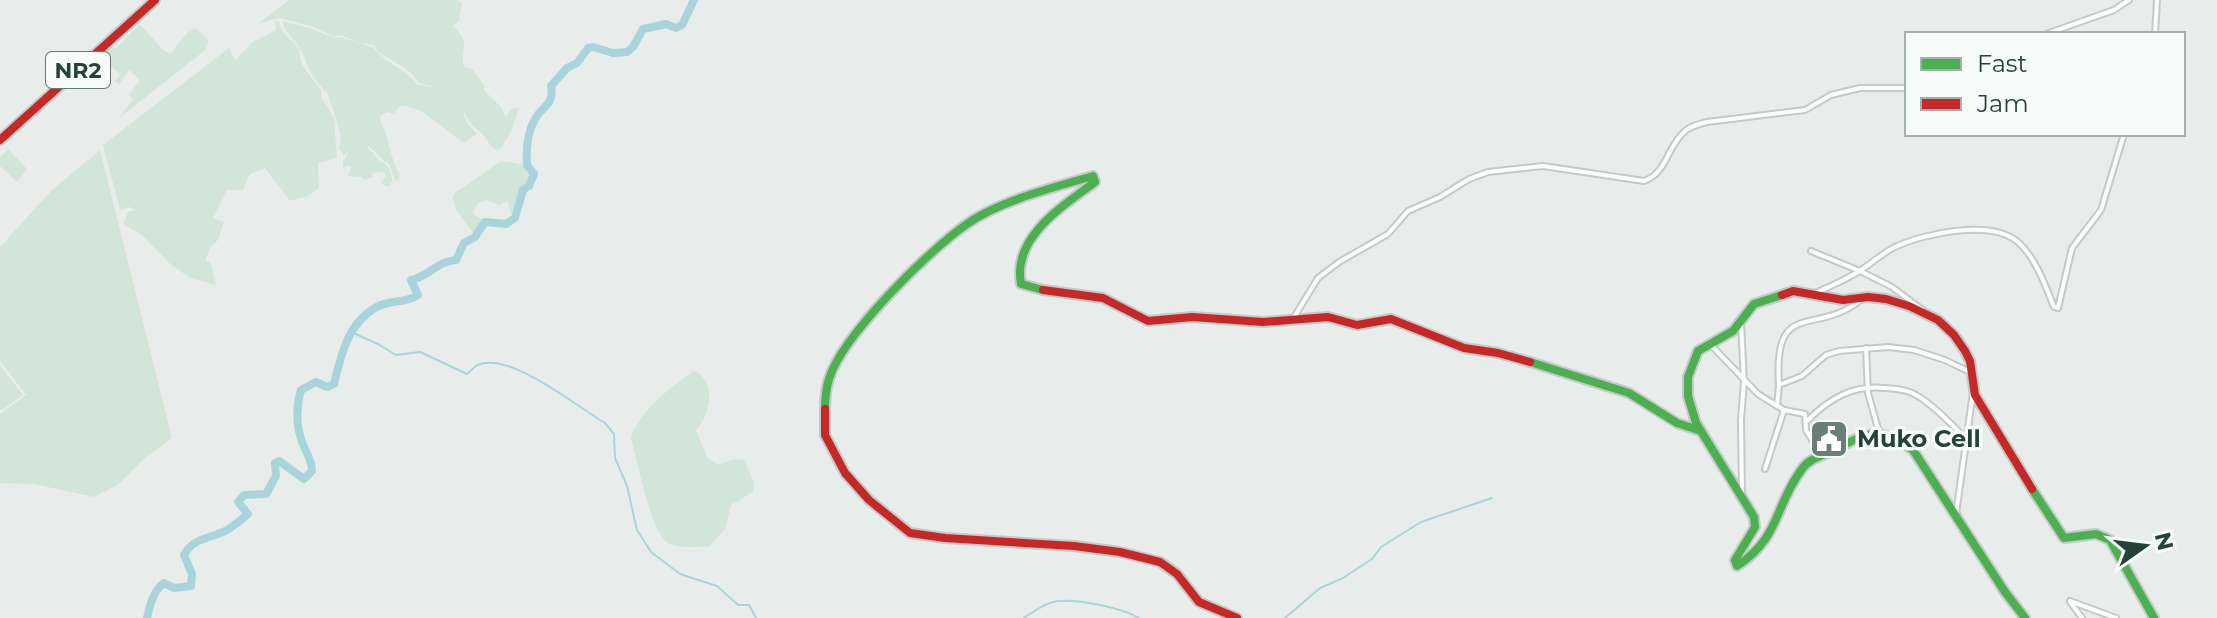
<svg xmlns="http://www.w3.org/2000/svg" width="2217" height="618" font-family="Montserrat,sans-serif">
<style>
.green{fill:#d1e6d8}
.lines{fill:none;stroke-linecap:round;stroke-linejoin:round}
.stream{stroke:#a9d4db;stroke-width:2}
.river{stroke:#a9d4db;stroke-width:8}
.street-casing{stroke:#c5cac8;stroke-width:8}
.fast-casing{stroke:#c3cbc8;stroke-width:12}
.jam-casing{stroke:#c3cbc8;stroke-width:12}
.street{stroke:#fcfcfc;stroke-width:4}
.fast{stroke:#4caf50;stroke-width:8}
.jam{stroke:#c62828;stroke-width:8}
.labels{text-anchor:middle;stroke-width:7;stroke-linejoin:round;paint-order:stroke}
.shield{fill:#f7fbf9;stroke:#637a73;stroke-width:2}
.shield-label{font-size:22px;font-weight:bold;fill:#24423a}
.poi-label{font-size:24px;font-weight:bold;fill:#24423a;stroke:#f7fbf9;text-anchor:start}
</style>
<rect width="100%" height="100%" fill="#e8edeb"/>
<g class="green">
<path d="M289 0H458L462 3 459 21 453 26C473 45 459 47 464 67L473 70 484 85V90L500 106 506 117 511 109 519 108C514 125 510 137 498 151 488 145 490 143 484 136 475 126 470 127 465 113H463L467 123 477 134 464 142C443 131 424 105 400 106L394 114 387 112 381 115 380 120C390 139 389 157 400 174L398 181 395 180 389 164C378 158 375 149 366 145L379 160 387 165C391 173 395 180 389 187L381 184 386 176 384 172 372 173 373 177 364 180 362 177 348 176 351 166 343 167V161L349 152 344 155 339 148C345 132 331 110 328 93 310 78 310 68 300 49 295 38 284 34 283 21L313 29 334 38 339 37 373 47C383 62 406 68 417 84L441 89 419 83 410 72 377 51 374 45 360 43 339 35 334 37 314 27 278 18 258 24Z"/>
<polygon points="275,21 279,22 283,32 298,47 302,65 321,90 322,98 334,118 337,158 318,163 319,188 308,196 290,201 265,168 250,174 243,190 227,190 213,218 224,222 218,240 210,248 206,260 211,264 216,285 190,278 169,263 142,235 123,224 128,212 134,210 130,207 120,210 103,145 229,48 235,61 251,43 276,30"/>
<polygon points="140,24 162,49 170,54 187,33 196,28 209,41 204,51 119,118 133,99 129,95 140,80 129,70 119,84 114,81 120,75 112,67 104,69 99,78 96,70 88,74 85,67 110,46 116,48"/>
<polygon points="8,149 27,169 17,182 0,166 0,157"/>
<polygon points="100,150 172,438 145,458 119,484 94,497 34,484 0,483 0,414 26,395 0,361 0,247 52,190"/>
<polygon points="501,161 521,164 530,173 526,185 519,189 512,217 507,201 499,205 486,200 477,204 473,214 483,220 474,234 457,211 452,198 455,193"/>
<polygon points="0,365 23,395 2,410 0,410"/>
<path d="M694 371C717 380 711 415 696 430L707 457 718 465 733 459 744 460 754 482 753 492 731 505 725 529 709 547C698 546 674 550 665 541 650 525 637 461 631 438 637 413 673 385 694 371Z"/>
</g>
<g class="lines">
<g class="stream">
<path d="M351 332 378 344 396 355 420 352 467 374C471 371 473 368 476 366 506 348 579 408 605 423L614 434 615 458 627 486 637 530 651 552 680 574 717 586 738 605H749L756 618"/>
<path d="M1024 618C1034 611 1045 603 1058 601 1079 599 1122 608 1139 618"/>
<polyline points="1285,618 1320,588 1343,578 1372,559 1381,547 1421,522 1492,498"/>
</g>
<path class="river" d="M147 618C150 605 153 591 164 583L174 588 191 586 192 574 184 555C193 537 211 539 227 530 234 526 241 520 248 514L238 502 244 495 266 494 276 476 275 463 279 461 304 479 312 471C312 461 308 456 304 447 296 428 295 410 301 390L316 382 327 387 334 384C341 354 349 319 381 305 393 300 407 303 418 295L411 280C428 277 438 261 456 260L464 243 475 237 485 222 506 224 515 218 523 190 529 186 534 174 527 165C526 150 527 133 535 119 543 105 555 104 551 86L567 68 577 63 588 48 593 47 613 53 627 52 633 47 643 29 666 24 676 28 682 25 694 0"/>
<g class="street-casing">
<g id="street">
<polyline points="2046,34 2114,10 2129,0"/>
<polyline points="2155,34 2157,0"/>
<polyline points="1811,251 1860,271 1892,287 1924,311"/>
<path d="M1813 294C1829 287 1843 281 1858 272 1870 265 1881 254 1893 248 1923 233 1991 219 2018 242 2036 258 2045 285 2054 307L2058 308 2072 248 2101 210 2124 134"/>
<path d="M1293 319 1318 278 1339 262 1388 234 1408 211 1440 197 1469 179 1488 172 1543 166 1644 181C1667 173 1667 147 1684 132 1690 126 1699 124 1707 122L1805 110 1831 95 1860 88H1907"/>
<polyline points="1741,322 1744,382 1741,419 1742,495"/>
<polyline points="1710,344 1758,394 1784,410 1805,414 1806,430 1815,445 1816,459"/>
<polyline points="1866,348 1868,393 1879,432"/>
<path d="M1779 385C1773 297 1815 337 1861 300"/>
<polyline points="1777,406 1779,385 1802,376 1826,355 1839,351 1888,347 1914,350 1945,360 1972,373"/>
<path d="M1807 421C1830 398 1852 385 1885 388 1899 389 1910 390 1921 398 1939 410 1953 426 1968 441"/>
<polyline points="1765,469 1784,410"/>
<polyline points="1956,514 1973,392"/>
<polyline points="2070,601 2116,618"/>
<polyline points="2071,603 2082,618"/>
</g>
</g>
<g class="fast-casing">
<g id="fast">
<path d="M1782 295 1754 304 1733 331 1698 351 1688 377V396L1696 423 1754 517 1755 527 1735 560 1737 566C1781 537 1774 506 1802 469 1808 460 1818 457 1828 453 1864 435 1877 423 1913 450L2005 592 2025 618"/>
<polyline points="1530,362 1629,393 1677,423 1701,431"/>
<path d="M825 409C825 399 826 389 829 379 842 336 929 250 967 224 999 201 1055 187 1093 176L1095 182C1063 206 1012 237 1021 284L1043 290"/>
<polyline points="2032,489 2064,538 2096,534 2110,540 2154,618"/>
</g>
</g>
<g class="jam-casing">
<g id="jam">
<polyline points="0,140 155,0"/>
<polyline points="1043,290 1103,298 1148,321 1192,317 1263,322 1328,317 1357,325 1391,319 1464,348 1498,353 1530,362"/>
<polyline points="1782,295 1793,291 1843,300 1868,297 1886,299 1909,306 1938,320 1954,335 1965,351 1970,361 1975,395 2032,489"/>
<polyline points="825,409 825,435 845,473 869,500 910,533 945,538 1074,546 1120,552 1160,562 1177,574 1199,602 1237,618"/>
</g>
</g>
<use href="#street" class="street"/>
<use href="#fast" class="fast"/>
<use href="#jam" class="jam"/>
</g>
<defs>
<g id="civic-square" transform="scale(2)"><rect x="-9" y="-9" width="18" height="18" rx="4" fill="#697e78" stroke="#f7fbf9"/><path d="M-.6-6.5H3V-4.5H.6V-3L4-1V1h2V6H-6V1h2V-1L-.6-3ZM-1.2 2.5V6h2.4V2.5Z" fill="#fff"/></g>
</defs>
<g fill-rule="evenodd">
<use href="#civic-square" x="1829" y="439"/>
</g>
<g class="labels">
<rect class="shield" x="46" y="52" width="64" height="36" rx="6"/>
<g class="shield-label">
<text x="78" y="78">NR2</text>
</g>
<g class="poi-label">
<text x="1857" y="447">Muko Cell</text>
</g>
</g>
<rect x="1905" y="32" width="280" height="104" fill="#f7fbf9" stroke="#a3b1ad" stroke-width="2"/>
<rect x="1921" y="58" width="40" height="12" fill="#4caf50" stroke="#a3b1ad" stroke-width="2"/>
<text x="1977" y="72" font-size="24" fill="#24423a">Fast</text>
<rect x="1921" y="98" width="40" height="12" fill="#c62828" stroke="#a3b1ad" stroke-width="2"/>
<text x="1977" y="112" font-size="24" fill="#24423a">Jam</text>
<g transform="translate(2145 546) rotate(76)" stroke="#f7fbf9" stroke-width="6" paint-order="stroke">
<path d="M0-6L14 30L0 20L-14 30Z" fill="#24423a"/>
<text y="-12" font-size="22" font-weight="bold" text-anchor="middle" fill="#24423a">N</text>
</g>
</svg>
